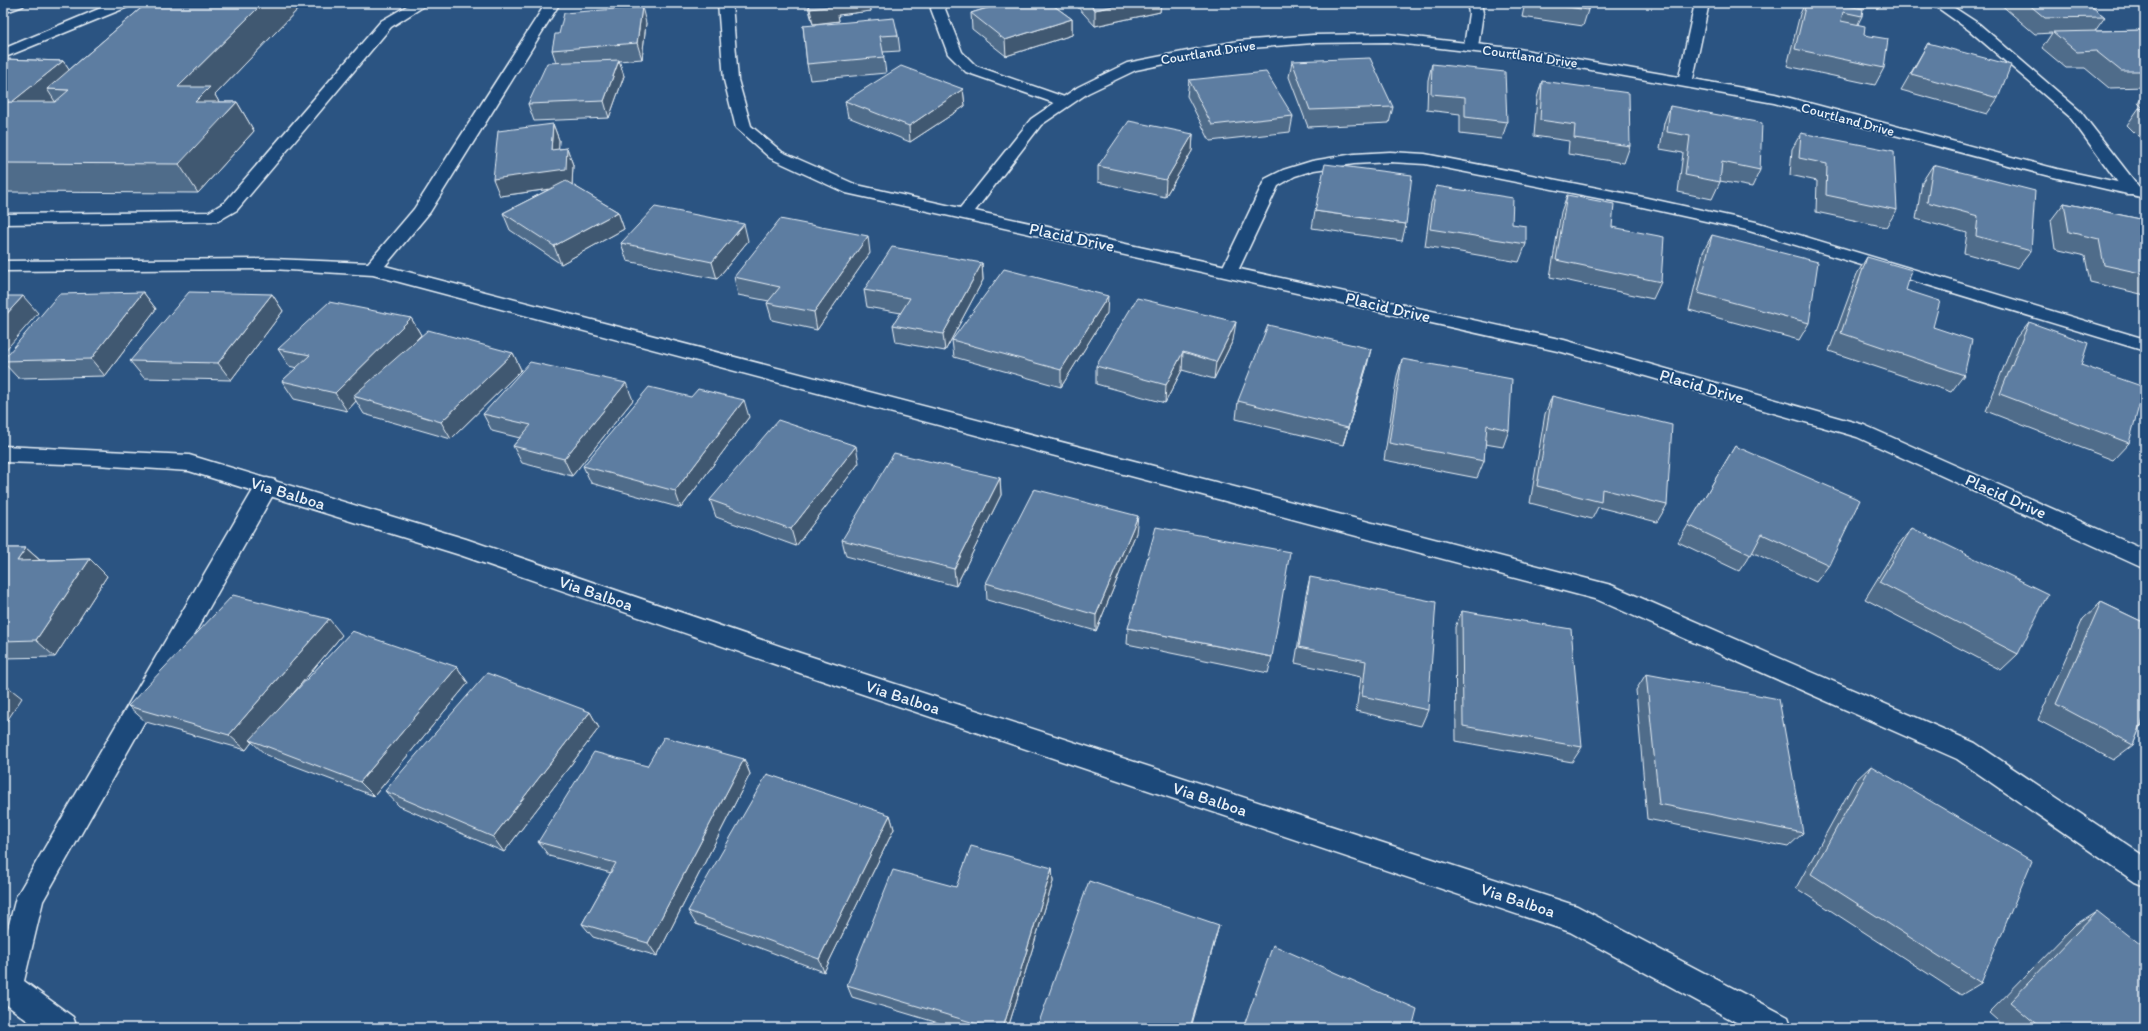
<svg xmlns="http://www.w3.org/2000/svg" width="2148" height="1031" font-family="Itim,sans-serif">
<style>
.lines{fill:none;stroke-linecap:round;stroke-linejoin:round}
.service-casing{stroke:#e8f1f8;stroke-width:3}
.minor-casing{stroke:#e8f1f8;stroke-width:3}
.tertiary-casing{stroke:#e8f1f8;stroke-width:3}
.service{fill:#1f4a7a;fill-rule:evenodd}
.minor{fill:#1f4a7a;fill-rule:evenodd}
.tertiary{fill:#1f4a7a;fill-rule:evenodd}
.wall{fill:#506c8a;stroke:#e8f1f8}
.shaded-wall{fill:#415871;stroke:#e8f1f8}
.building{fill:#5d7da1;stroke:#e8f1f8}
.labels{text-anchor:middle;stroke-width:3.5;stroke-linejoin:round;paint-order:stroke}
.far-street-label{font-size:14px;fill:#e8f1f8;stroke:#1f4a7a}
.street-label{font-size:17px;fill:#e8f1f8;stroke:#1f4a7a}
</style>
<rect width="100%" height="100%" fill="#2b5482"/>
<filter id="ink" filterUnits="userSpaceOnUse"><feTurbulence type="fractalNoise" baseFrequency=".025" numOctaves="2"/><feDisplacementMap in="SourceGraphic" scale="8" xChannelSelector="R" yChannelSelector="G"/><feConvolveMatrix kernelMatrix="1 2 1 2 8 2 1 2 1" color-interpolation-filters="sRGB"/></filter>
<g filter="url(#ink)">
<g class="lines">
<g class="service-casing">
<g id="service">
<polygon points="113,3 132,3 130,6 3,58 3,49"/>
<polygon points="412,3 429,3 391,27 237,210 218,221 3,224 3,214 209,212 225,202 381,21"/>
<polygon points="546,3 560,3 430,212 385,266 1611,585 1975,743 2145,857 2145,886 2135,882 1957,759 1598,600 373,275 272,269 3,271 3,261 272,259 368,263 414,209"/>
<polygon points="932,3 946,3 945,9 962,52 976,66 1070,99 1073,102 1070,105 1060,105 966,72 948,54 931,9"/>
<polygon points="1467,3 1481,3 1483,13 1478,47 1476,50 1466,50 1464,47 1469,13"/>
<polygon points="1931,3 1947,3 1979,24 2080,111 2139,187 2141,191 2139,195 2127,195 2070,117 1969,30"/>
<polygon points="1390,152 1425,154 1638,196 1756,222 2145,339 2145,351 1746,230 1638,206 1425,164 1390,162 1354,164 1314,170 1295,176 1278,186 1236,275 1230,277 1224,275 1221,271 1265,179 1283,170 1312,161 1354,154"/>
<polygon points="267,478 275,480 278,486 43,901 24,981 73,1017 77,1028 37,1028 3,1002 3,948 16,897 259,480"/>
</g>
</g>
<g class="minor-casing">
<g id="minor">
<polygon points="718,3 732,3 738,80 751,126 782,152 857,185 960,208 1031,119 1078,87 1127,63 1238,41 1313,35 1388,34 1519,49 1679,77 1695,3 1709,3 1693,79 1775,94 2057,169 2145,188 2145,198 2049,176 1774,103 1519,57 1388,42 1313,43 1238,49 1136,70 1088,93 1041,125 975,211 1564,340 1864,425 2145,550 2145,569 1857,437 1562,352 846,193 770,158 736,128 724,80"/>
<polygon points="3,446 189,455 466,539 800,653 1577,906 1788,1017 1792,1028 1747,1028 1570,932 800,673 460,555 189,471 96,465 3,462"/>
</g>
</g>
<g class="tertiary-casing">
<polygon id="tertiary" points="6,3 25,3 23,6 3,13 3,4"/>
</g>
<use href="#service" class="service"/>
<use href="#minor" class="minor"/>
<use href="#tertiary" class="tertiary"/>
</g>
<g class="wall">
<polygon points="147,3 300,3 301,6 215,95 219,102 237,102 254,131 198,193 3,192 3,59 63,61 69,70"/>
<polygon points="807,3 870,3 871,11 838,15 839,21 813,24"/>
<polygon points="990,3 1050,3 1072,19 1072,35 1006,56 972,29 971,13 990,7"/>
<polygon points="1074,3 1161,3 1160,12 1095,26"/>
<polygon points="1525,3 1590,3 1588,10 1583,26 1522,17"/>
<polygon points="1805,3 1880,3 1878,8 1858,8 1862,16 1858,24 1884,68 1875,85 1787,66 1800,14"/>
<polygon points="1999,3 2087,3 2105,17 2095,31 2145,30 2145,87 2109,88 2085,68 2066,68 2042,48 2052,33 2035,34"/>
<polygon points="646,23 642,59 619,61 624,76 609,118 534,121 528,104 556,62 552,50"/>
<polygon points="803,26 898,35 900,51 883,52 886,73 810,80 807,64"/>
<polygon points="1928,43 1998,98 1987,114 1901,90"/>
<polygon points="1292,61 1393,107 1389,123 1308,127 1289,77"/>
<polygon points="1432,64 1507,122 1502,139 1460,134 1460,114 1427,110 1428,80"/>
<polygon points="1189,80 1293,116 1290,132 1210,141 1187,96"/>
<polygon points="1542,81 1630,146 1624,163 1568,154 1569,141 1534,136 1537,98"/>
<polygon points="963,89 965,106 910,142 848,117 845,101"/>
<polygon points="2145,94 2145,143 2127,125 2139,108 2144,109 2138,103"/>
<polygon points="1670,106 1760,170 1752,187 1720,181 1720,182 1712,199 1678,192 1683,153 1660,149 1664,123"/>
<polygon points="553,124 559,140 558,149 567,148 573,165 572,185 618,212 624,229 561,264 510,230 503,213 550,189 500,196"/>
<polygon points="1801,133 1897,210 1886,227 1816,212 1817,181 1790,175 1792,149"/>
<polygon points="1193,134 1192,151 1165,197 1098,182 1098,166"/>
<polygon points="1933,165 2031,251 2018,268 1964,253 1967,233 1916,219 1922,182"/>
<polygon points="1436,186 1512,224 1526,244 1519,262 1425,246 1431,203"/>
<polygon points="1567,195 1612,227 1661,282 1653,299 1550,277 1561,212"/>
<polygon points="2064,203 2145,220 2145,295 2090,282 2085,256 2055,249 2051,220"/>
<polygon points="1315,211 1406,224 1402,241 1312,228"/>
<polygon points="1712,235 1809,323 1799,340 1689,310 1703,252"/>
<polygon points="748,241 717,279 627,261 621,243"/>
<polygon points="870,253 817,330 772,320 767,303 769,301 738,295 734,277"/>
<polygon points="1867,257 1906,290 1933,327 1964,375 1951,392 1829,351 1857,274"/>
<polygon points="982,263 983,280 945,351 896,342 893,325 901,313 867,307 864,290"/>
<polygon points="143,292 156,309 105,376 18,378 3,362 3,360"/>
<polygon points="272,294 283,311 231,380 144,378 130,361"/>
<polygon points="1107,313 1061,387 954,357 952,340"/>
<polygon points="411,318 421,335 417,339 513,353 521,370 451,439 364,414 356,401 347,411 294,399 282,381 297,368 289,366 278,349"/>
<polygon points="2029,322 2081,365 2129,443 2113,460 1986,411 2015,339"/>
<polygon points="1233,340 1214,379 1182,370 1165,403 1096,384 1096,366"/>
<polygon points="1402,359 1509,430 1503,447 1485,444 1484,461 1477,478 1384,460 1397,376"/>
<polygon points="1367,366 1343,445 1236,419 1238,401"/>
<polygon points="1552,396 1667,505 1657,522 1598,507 1592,519 1530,503 1545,414"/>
<polygon points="633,400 572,476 522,463 513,446 520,438 492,431 483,414"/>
<polygon points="749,417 681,508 591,483 583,466"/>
<polygon points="1735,446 1829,565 1816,582 1752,552 1739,571 1678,542"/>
<polygon points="859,463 796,546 716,517 710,500"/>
<polygon points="1000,478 1001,495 956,586 846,556 842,540"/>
<polygon points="1912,528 2018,654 2001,670 1865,599 1898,545"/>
<polygon points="1136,533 1096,631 987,600 986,583"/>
<polygon points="3,548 26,548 40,560 90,559 107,576 55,657 3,658"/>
<polygon points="1310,577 1428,710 1421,726 1356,711 1361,677 1295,663 1306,594"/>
<polygon points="2101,602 2145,623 2145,727 2141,725 2133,745 2113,760 2038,720 2083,619"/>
<polygon points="1462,611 1582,747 1572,762 1456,741 1455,627"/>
<polygon points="1128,628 1272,657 1268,673 1127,644"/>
<polygon points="342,635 296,690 457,667 468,683 374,796 266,755 252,742 246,750 146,722 128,706"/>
<polygon points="1646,674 1803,833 1788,847 1647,819 1636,690"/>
<polygon points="590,712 599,728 504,852 399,806 385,791"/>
<polygon points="744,759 750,774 657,956 593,937 582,924 611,873 549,856 538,842 647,766"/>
<polygon points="1871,766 1981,983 1961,995 1796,888 1855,781"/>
<polygon points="890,815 894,829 824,972 696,924 688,911"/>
<polygon points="1052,868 1053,882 1008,1028 955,1028 852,997 847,985 956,887"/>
<polygon points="2097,911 2145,1028 2006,1028 1989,1013 2075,925"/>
</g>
<g class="shaded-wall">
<polygon points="263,3 300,3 301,6 215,95 226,114 237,102 254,131 198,193 179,164 178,87"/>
<polygon points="835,3 870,3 871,11 838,15 839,21 813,24 810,9"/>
<polygon points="1129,3 1161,3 1160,12 1095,26 1095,10"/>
<polygon points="1185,3 1216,3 1185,6"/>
<polygon points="642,7 646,23 642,59 637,43"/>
<polygon points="1072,19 1072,35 1006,56 1005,40"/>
<polygon points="619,60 624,76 609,118 604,101"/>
<polygon points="63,61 79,84 69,90 47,89 56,103 3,109"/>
<polygon points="963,89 965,106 910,142 909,126"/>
<polygon points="553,124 559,140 558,167 551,150"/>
<polygon points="1193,134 1192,151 1165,197 1166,180"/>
<polygon points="567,148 573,165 572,186 500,196 493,179"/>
<polygon points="618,212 624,229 561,264 554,246"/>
<polygon points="744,224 748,241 717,279 712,262"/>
<polygon points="868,236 870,253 817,330 814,312"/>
<polygon points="982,263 983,280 945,351 943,334"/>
<polygon points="143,292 156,309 105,376 91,359"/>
<polygon points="272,294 283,311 231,380 218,363"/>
<polygon points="23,296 38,313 3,353 3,318"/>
<polygon points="1108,296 1107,313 1061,387 1061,370"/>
<polygon points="411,318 421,335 359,398 353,396 356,401 347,411 335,393"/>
<polygon points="1236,322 1233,340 1214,379 1216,362"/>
<polygon points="1371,349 1367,366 1343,445 1348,428"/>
<polygon points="1183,352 1182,370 1165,403 1166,385"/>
<polygon points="513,353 521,370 451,439 441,422"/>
<polygon points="626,383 633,400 572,476 564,459"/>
<polygon points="744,400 749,417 681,508 675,491"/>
<polygon points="856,446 859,463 796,546 791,529"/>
<polygon points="1000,478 1001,495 956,586 954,569"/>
<polygon points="1138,516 1136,533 1096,631 1096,615"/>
<polygon points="26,548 44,564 17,561"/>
<polygon points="90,559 107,576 55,657 36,640"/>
<polygon points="329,619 342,635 253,741 250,740 252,742 246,750 229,735"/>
<polygon points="457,667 468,683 374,796 360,782"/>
<polygon points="3,683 22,698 3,727"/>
<polygon points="590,712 599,728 504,852 493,837"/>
<polygon points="744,759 750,774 657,956 648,943"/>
<polygon points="890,815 894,829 824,972 819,959"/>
<polygon points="1052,868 1053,882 1008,1028 1003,1028"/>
<polygon points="1219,925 1191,1028 1190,1028"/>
</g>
<g class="building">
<polygon points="147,3 263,3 178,87 210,87 195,102 237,102 179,164 3,163 3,105 7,102 55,102 69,90 47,89"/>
<polygon points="809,3 835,3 836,6 810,9"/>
<polygon points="1004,3 1050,3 1072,19 1005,40 971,13"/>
<polygon points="1089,3 1129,3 1095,10"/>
<polygon points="1540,3 1590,3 1588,10"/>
<polygon points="1806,3 1833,3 1863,9 1862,16 1843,12 1841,21 1865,26 1864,35 1888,39 1884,68 1795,49"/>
<polygon points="2027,3 2087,3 2105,17 2045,18"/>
<polygon points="642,7 637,43 552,50 555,34 559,34 564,13"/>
<polygon points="894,18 898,35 880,36 884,57 807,64 803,26"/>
<polygon points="2145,30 2145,71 2121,71 2096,51 2077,52 2053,32"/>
<polygon points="1928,43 2011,65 1998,98 1911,74"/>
<polygon points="1370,58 1393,107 1310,110 1292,61"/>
<polygon points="3,59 63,61 12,102 7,102 3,105"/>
<polygon points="619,60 604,101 528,104 547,63"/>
<polygon points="1432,64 1505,72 1507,122 1465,117 1465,97 1431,94"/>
<polygon points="901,66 963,89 909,126 845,101"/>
<polygon points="1266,72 1293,116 1212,125 1189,80"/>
<polygon points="1542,81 1629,93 1630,146 1574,138 1575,125 1540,120"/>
<polygon points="1670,106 1762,123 1760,170 1722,162 1720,182 1685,175 1690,136 1667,132"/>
<polygon points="2139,108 2145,109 2145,114"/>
<polygon points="1129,121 1193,134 1166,180 1098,166"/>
<polygon points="553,124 551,150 567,148 566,169 493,179 498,131"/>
<polygon points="1801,133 1894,151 1897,210 1826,195 1827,164 1799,158"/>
<polygon points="1325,164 1412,175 1406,224 1315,211"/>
<polygon points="1933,165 2035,191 2031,251 1976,236 1978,216 1927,202"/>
<polygon points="566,181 618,212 554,246 503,213"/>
<polygon points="1436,186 1513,198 1512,224 1526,226 1526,244 1430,229"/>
<polygon points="1567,195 1614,204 1612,227 1664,237 1661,282 1556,260"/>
<polygon points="2064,203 2145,220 2145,274 2104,265 2099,239 2069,232"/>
<polygon points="655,207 744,224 712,262 621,243"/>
<polygon points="780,219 868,236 814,312 767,303 780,287 734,277"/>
<polygon points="1712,235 1818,262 1809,323 1698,293"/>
<polygon points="892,247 982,263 943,334 893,325 910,298 864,290"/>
<polygon points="1867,257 1912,270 1906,290 1940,301 1933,327 1972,340 1964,375 1841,333"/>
<polygon points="1004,269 1108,296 1061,370 952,340"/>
<polygon points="143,292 91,359 3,361 3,360 59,294"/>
<polygon points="189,292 272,294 218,363 130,361"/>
<polygon points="3,296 23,296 3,318"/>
<polygon points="1137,298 1236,322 1216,362 1183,352 1166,385 1096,366"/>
<polygon points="329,302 411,318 335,393 282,381 310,355 278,349"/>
<polygon points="2029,322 2088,343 2081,365 2144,387 2129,443 2000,394"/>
<polygon points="1268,325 1371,349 1348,428 1238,401"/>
<polygon points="428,330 513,353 441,422 353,396"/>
<polygon points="1402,359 1512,379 1509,430 1487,425 1484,461 1389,443"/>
<polygon points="530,362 626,383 564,459 513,446 531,425 483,414"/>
<polygon points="649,387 691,397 698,389 744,400 675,491 583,466"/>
<polygon points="1552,396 1672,425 1667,505 1602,489 1601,502 1537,486"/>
<polygon points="778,420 856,446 791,529 710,500"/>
<polygon points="1735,446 1860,500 1829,565 1762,534 1751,555 1688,525"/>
<polygon points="894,453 1000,478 954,569 842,540"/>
<polygon points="1034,489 1138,516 1096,615 986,583"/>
<polygon points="1156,527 1290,552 1272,657 1128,628"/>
<polygon points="1912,528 2048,594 2018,654 1879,582"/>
<polygon points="3,548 26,548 17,561 90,559 36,640 3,641"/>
<polygon points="1310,577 1436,602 1428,710 1362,696 1366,661 1299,647"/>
<polygon points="233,595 329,619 229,735 128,706"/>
<polygon points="2101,602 2145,623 2145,715 2133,745 2056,704"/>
<polygon points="1462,611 1571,629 1582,747 1463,726"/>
<polygon points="352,631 457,667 360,782 250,740"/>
<polygon points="487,673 590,712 493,837 385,791"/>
<polygon points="1646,674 1779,699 1803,833 1659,804"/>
<polygon points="664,737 744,759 648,943 582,924 616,863 538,842 594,752 647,766"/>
<polygon points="1871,766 2032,861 1981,983 1811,874"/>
<polygon points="767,774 890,815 819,959 688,911"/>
<polygon points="971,846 1052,868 1003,1028 991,1028 847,985 893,870 956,887"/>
<polygon points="1089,881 1219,925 1190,1028 1037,1028"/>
<polygon points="2097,911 2145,949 2145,1028 2041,1028 2010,1002"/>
<polygon points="1273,945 1417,1009 1412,1028 1243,1028"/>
</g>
</g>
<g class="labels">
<g class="far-street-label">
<text transform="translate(1208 52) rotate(-9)" y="5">Courtland Drive</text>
<text transform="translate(1530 56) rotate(8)" y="5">Courtland Drive</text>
<text transform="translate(1848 119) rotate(15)" y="5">Courtland Drive</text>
</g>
<g class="street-label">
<text transform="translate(1072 237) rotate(12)" y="6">Placid Drive</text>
<text transform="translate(1388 307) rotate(13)" y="6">Placid Drive</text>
<text transform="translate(1702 386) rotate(16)" y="6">Placid Drive</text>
<text transform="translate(288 493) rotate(17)" y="6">Via Balboa</text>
<text transform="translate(2006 496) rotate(24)" y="6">Placid Drive</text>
<text transform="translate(596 593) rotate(19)" y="6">Via Balboa</text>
<text transform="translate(903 697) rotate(18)" y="6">Via Balboa</text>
<text transform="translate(1210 799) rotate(18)" y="6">Via Balboa</text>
<text transform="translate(1518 900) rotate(18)" y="6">Via Balboa</text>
</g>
</g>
<rect width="2148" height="1031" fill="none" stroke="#1f4a7a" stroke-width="16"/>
<rect x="8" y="8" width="2132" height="1015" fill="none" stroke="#e8f1f8" stroke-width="1.5" filter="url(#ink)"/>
</svg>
